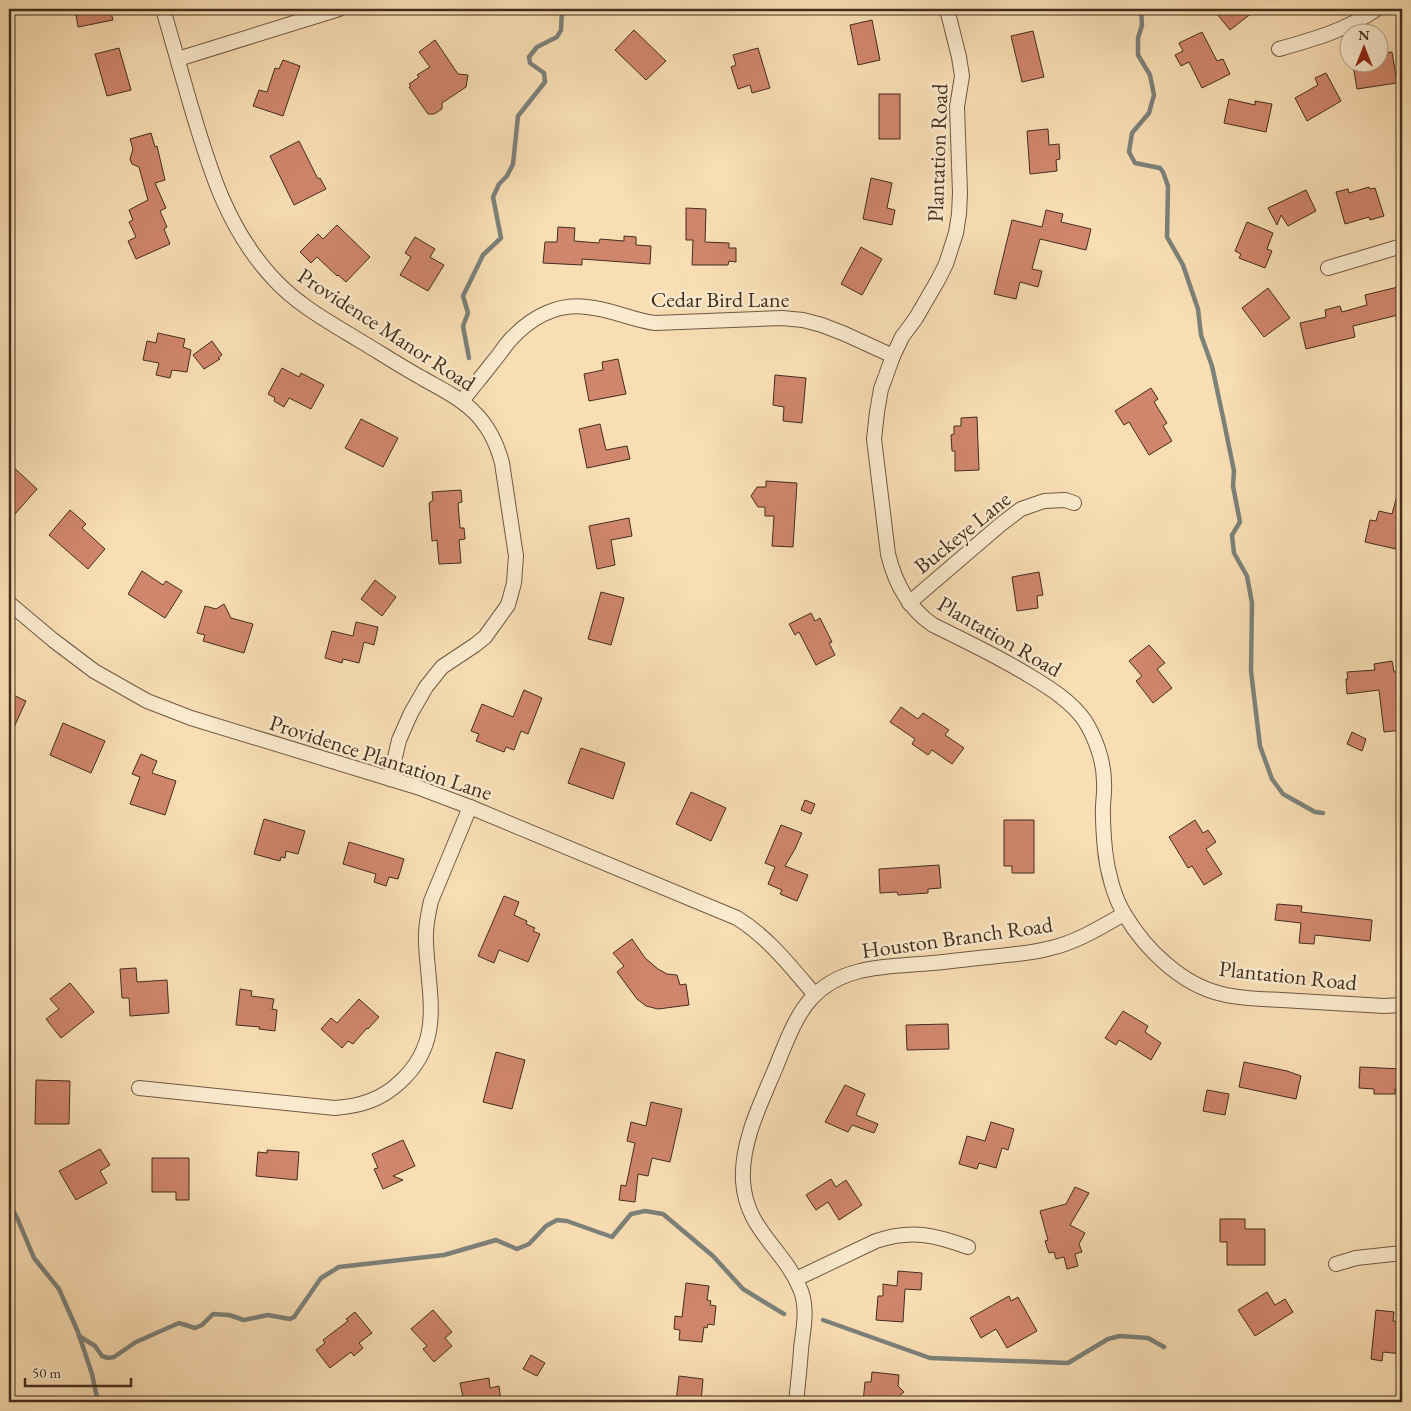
<svg xmlns="http://www.w3.org/2000/svg" width="1411" height="1411" font-family="'EB Garamond',serif">
<style>
.lines{fill:none;stroke-linecap:round;stroke-linejoin:round}
.stream{stroke:#7c817a;stroke-width:4.5}
.building{fill:#d0866c;stroke:#432d1e}
.minor-casing{stroke:#705944;stroke-width:16}
.minor{stroke:#fbeace;stroke-width:14}
.labels{text-anchor:middle;stroke-width:5;stroke-linejoin:round;paint-order:stroke}
.street-label{font-size:22px;fill:#432d1e;stroke:#fbeace}
</style>
<rect width="100%" height="100%" fill="#f9deb4"/>
<filter id="stains"><feTurbulence type="fractalNoise" baseFrequency=".004" numOctaves="4"/><feColorMatrix values="0 0 0 0 .2 0 0 0 0 .09 0 0 0 0 .02 0 0 0 .5 -.17"/></filter>
<radialGradient id="worn" r=".72"><stop offset=".6" stop-color="#630" stop-opacity="0"/><stop offset="1" stop-color="#630" stop-opacity=".3"/></radialGradient>
<g class="lines">
<g class="stream">
<polyline points="1141,9 1142,25 1138,38 1138,55 1150,75 1154,95 1149,113 1132,133 1129,152 1135,163 1160,168 1163,172 1168,186 1167,237 1183,265 1198,309 1201,335 1212,366 1224,422 1234,471 1233,486 1240,522 1232,535 1234,553 1247,576 1252,603 1251,671 1260,746 1272,779 1283,794 1315,812 1323,813"/>
<polyline points="469,358 463,326 468,313 463,296 483,255 501,238 493,197 499,184 507,176 513,164 518,116 545,82 544,73 530,63 529,57 537,47 557,37 561,30 562,9"/>
<polyline points="9,1202 18,1220 34,1258 59,1289 78,1332 92,1374 98,1402"/>
<polyline points="823,1320 930,1358 1068,1363 1108,1339 1120,1336 1148,1338 1164,1347"/>
<polyline points="79,1336 95,1346 102,1356 108,1358 114,1357 136,1342 179,1323 195,1328 202,1325 213,1314 229,1315 244,1320 268,1315 290,1319 294,1317 321,1278 339,1267 444,1255 496,1240 517,1249 529,1244 546,1226 557,1220 567,1221 612,1237 631,1214 645,1211 663,1214 713,1256 743,1289 784,1314"/>
</g>
</g>
<g class="building">
<polygon points="75,9 110,9 113,20 78,27"/>
<polygon points="1213,9 1257,9 1230,30"/>
<polygon points="872,20 880,60 858,65 850,25"/>
<polygon points="634,30 666,61 646,80 615,50"/>
<polygon points="1033,31 1044,77 1022,82 1011,36"/>
<polygon points="1202,32 1217,61 1223,59 1230,74 1202,88 1189,62 1181,66 1175,55 1183,51 1179,43"/>
<polygon points="435,40 458,74 468,75 466,87 442,103 442,109 434,114 428,114 409,87 411,86 409,84 419,77 417,75 430,67 419,52"/>
<polygon points="119,48 131,90 107,96 95,54"/>
<polygon points="758,48 770,88 752,93 750,85 738,89 731,67 736,65 733,55"/>
<polygon points="1392,52 1397,83 1357,89 1353,65 1369,62 1378,62 1378,54"/>
<polygon points="283,60 300,66 283,116 253,106 259,90 267,92 275,68 279,69"/>
<polygon points="1326,73 1341,101 1307,121 1295,98 1318,85 1315,78"/>
<rect x="879" y="94" width="21" height="45"/>
<polygon points="1229,99 1255,105 1255,101 1272,104 1266,132 1224,123"/>
<polygon points="1048,129 1049,145 1059,144 1060,159 1056,160 1057,171 1030,174 1027,131"/>
<polygon points="151,133 155,147 157,146 165,180 155,183 166,208 160,211 167,227 164,229 170,244 136,259 128,241 136,237 129,222 133,220 129,210 148,200 139,167 132,164 130,159 133,149 130,139"/>
<polygon points="299,141 318,179 320,178 326,189 294,205 270,156"/>
<polygon points="871,178 892,183 887,208 895,210 892,225 863,219"/>
<polygon points="1369,187 1370,189 1375,188 1384,216 1370,220 1369,217 1345,224 1336,192 1348,189 1349,193"/>
<polygon points="1306,190 1316,211 1288,226 1281,215 1277,225 1268,208"/>
<polygon points="686,208 706,209 705,242 729,243 729,248 736,248 736,262 729,261 728,265 692,265 693,240 686,240"/>
<polygon points="1046,210 1063,214 1061,222 1091,229 1086,250 1040,239 1032,269 1042,271 1038,287 1020,282 1016,299 994,294 1012,220 1042,227"/>
<polygon points="1247,222 1273,233 1267,249 1272,251 1265,268 1239,258 1241,254 1235,251"/>
<polygon points="337,225 370,257 346,282 338,275 337,276 317,257 311,263 300,252 318,234 323,239"/>
<polygon points="558,227 575,228 574,241 599,243 600,239 624,241 624,236 636,237 636,245 651,246 650,264 582,259 582,265 543,263 545,242 557,242"/>
<polygon points="415,237 435,249 430,257 444,265 428,291 400,275 411,257 405,253"/>
<polygon points="861,247 882,259 862,295 841,284"/>
<polygon points="1402,286 1402,314 1353,326 1355,337 1306,349 1300,323 1326,317 1325,310 1340,306 1342,312 1367,305 1365,295"/>
<polygon points="1268,288 1290,318 1264,337 1242,308"/>
<polygon points="158,333 185,339 183,347 191,350 187,372 172,370 170,378 156,375 159,363 143,360 147,341 156,343"/>
<polygon points="212,341 222,355 218,358 220,359 204,369 193,355"/>
<polygon points="618,359 626,394 589,401 584,374 603,370 602,362"/>
<polygon points="282,368 299,377 301,373 324,385 311,409 289,398 284,407 274,401 275,398 268,394"/>
<polygon points="775,375 806,378 802,423 783,421 784,407 773,405"/>
<polygon points="1151,388 1158,399 1154,402 1167,423 1163,426 1172,441 1149,455 1129,422 1124,425 1115,411"/>
<polygon points="977,417 979,470 955,471 955,451 952,451 951,435 954,434 954,426 961,426 961,418"/>
<polygon points="361,419 398,438 383,467 345,448"/>
<polygon points="600,424 606,450 627,446 630,459 587,468 579,429"/>
<polygon points="9,463 37,489 15,514 9,508"/>
<polygon points="766,481 797,483 793,547 772,546 774,516 765,516 765,507 758,507 751,496 757,487 766,487"/>
<polygon points="461,490 462,502 458,503 460,528 464,528 465,539 459,540 461,563 439,564 437,540 432,541 429,503 433,500 432,492"/>
<polygon points="1398,492 1402,492 1402,525 1396,549 1365,542 1370,520 1376,521 1379,511 1392,514"/>
<polygon points="70,510 86,524 82,528 105,549 88,569 49,535"/>
<polygon points="629,518 632,536 611,540 615,565 597,569 589,526"/>
<polygon points="142,571 163,585 166,581 182,591 165,618 128,594"/>
<polygon points="1039,572 1043,595 1037,596 1038,608 1017,611 1012,577"/>
<polygon points="375,580 396,597 382,616 361,599"/>
<polygon points="601,592 624,598 611,645 588,639"/>
<polygon points="224,604 231,618 253,624 244,653 203,641 205,635 197,633 205,606 216,609"/>
<polygon points="811,613 815,621 820,618 832,642 829,643 835,655 816,665 799,632 795,635 789,624"/>
<polygon points="356,622 378,627 374,645 364,642 359,663 343,659 342,663 325,658 332,631 353,636"/>
<polygon points="1149,645 1165,663 1157,669 1172,688 1153,703 1136,681 1142,676 1129,661"/>
<polygon points="1392,661 1394,672 1398,672 1399,683 1401,683 1402,730 1384,732 1379,690 1347,694 1346,679 1348,679 1347,672 1375,670 1374,664"/>
<polygon points="524,690 542,698 528,734 521,731 514,750 506,747 504,752 476,741 479,734 471,731 482,704 513,717"/>
<polygon points="9,693 26,701 9,738"/>
<polygon points="901,707 918,719 923,713 949,730 945,735 964,748 952,764 932,750 928,755 912,744 915,739 890,722"/>
<polygon points="63,723 105,741 91,773 50,755"/>
<polygon points="1352,732 1366,739 1362,751 1347,744"/>
<polygon points="581,748 625,763 613,799 568,783"/>
<polygon points="141,754 157,761 152,773 176,781 165,815 130,804 140,777 132,774"/>
<polygon points="691,792 726,808 711,841 676,824"/>
<polygon points="805,800 815,804 811,814 801,810"/>
<polygon points="264,819 305,831 298,854 286,851 285,858 281,857 280,861 254,854"/>
<polygon points="1004,820 1034,820 1034,873 1012,873 1012,866 1004,866"/>
<polygon points="1195,820 1203,833 1208,830 1216,842 1206,849 1222,874 1204,885 1192,866 1188,868 1169,837"/>
<polygon points="781,825 802,833 795,849 785,866 808,875 797,901 780,894 782,890 768,884 775,867 765,863"/>
<polygon points="349,842 404,859 398,879 389,877 386,886 374,882 376,874 343,864"/>
<polygon points="939,865 941,888 928,889 928,893 898,895 897,892 880,893 879,869"/>
<polygon points="504,896 519,902 514,915 527,921 526,924 535,928 533,931 540,934 528,962 499,950 494,963 478,956"/>
<polygon points="1277,904 1302,906 1301,912 1372,920 1370,941 1315,935 1314,944 1299,943 1301,923 1275,920"/>
<polygon points="632,939 645,958 658,969 667,974 677,975 680,985 686,984 689,1005 658,1009 646,1006 637,999 617,972 624,966 613,953"/>
<polygon points="136,968 137,982 167,980 169,1013 130,1016 129,998 122,998 120,969"/>
<polygon points="70,983 94,1012 61,1038 46,1019 59,1009 50,999"/>
<polygon points="240,989 252,991 251,996 274,999 272,1009 277,1010 275,1031 259,1029 260,1027 236,1025"/>
<polygon points="359,999 379,1017 368,1029 367,1028 353,1044 348,1041 342,1048 321,1029 331,1018 337,1023"/>
<polygon points="1123,1011 1148,1026 1145,1032 1161,1043 1151,1060 1119,1040 1116,1045 1105,1038"/>
<polygon points="948,1024 949,1049 907,1050 906,1025"/>
<polygon points="496,1052 525,1060 512,1109 483,1102"/>
<polygon points="1244,1062 1287,1071 1301,1076 1296,1099 1239,1087"/>
<polygon points="1360,1067 1402,1069 1402,1089 1395,1089 1395,1094 1374,1094 1374,1089 1359,1088"/>
<polygon points="36,1080 70,1081 69,1124 35,1124"/>
<polygon points="845,1085 865,1094 856,1115 878,1124 874,1133 852,1125 848,1132 825,1122"/>
<polygon points="1207,1090 1229,1094 1225,1115 1203,1111"/>
<polygon points="651,1102 682,1109 670,1162 652,1158 648,1176 638,1174 635,1202 619,1200 621,1185 626,1186 635,1143 627,1141 631,1122 646,1126"/>
<polygon points="991,1122 1014,1129 1008,1150 1002,1148 996,1168 979,1163 977,1169 959,1164 967,1136 985,1141"/>
<polygon points="403,1140 415,1166 393,1176 403,1180 383,1189 374,1169 378,1168 372,1154"/>
<polygon points="100,1149 110,1165 100,1171 107,1183 76,1200 59,1171"/>
<polygon points="267,1150 299,1152 297,1180 256,1176 258,1152 267,1153"/>
<polygon points="152,1158 189,1158 189,1200 176,1200 176,1192 152,1192"/>
<polygon points="831,1179 836,1187 846,1180 862,1205 839,1220 828,1202 816,1210 806,1195"/>
<polygon points="1075,1187 1089,1193 1070,1225 1085,1233 1079,1244 1082,1252 1075,1254 1078,1266 1067,1269 1064,1257 1056,1259 1054,1252 1049,1253 1045,1241 1048,1240 1040,1211 1066,1204"/>
<polygon points="1220,1219 1245,1219 1245,1229 1265,1229 1265,1265 1227,1265 1227,1242 1220,1242"/>
<polygon points="898,1271 922,1273 921,1290 905,1289 903,1322 876,1320 878,1296 883,1296 883,1284 897,1286"/>
<polygon points="686,1283 709,1286 707,1300 711,1301 710,1305 716,1306 714,1325 708,1324 707,1328 704,1327 702,1342 679,1340 680,1330 674,1329 675,1316 682,1317"/>
<polygon points="1267,1292 1275,1305 1285,1299 1293,1312 1255,1336 1238,1310"/>
<polygon points="1009,1296 1011,1301 1018,1297 1037,1331 1007,1348 996,1329 981,1338 970,1318"/>
<polygon points="433,1310 452,1332 445,1338 452,1346 434,1362 423,1349 427,1346 411,1329"/>
<polygon points="1376,1310 1394,1312 1393,1321 1402,1322 1402,1354 1383,1352 1382,1361 1371,1359"/>
<polygon points="355,1312 372,1333 359,1343 363,1348 354,1356 351,1352 330,1368 316,1350 325,1343 323,1340 348,1321 346,1319"/>
<polygon points="531,1355 545,1363 537,1376 523,1369"/>
<polygon points="872,1372 899,1375 898,1386 904,1392 892,1402 863,1402 865,1382 871,1382"/>
<polygon points="679,1376 703,1379 701,1402 676,1402"/>
<polygon points="489,1378 490,1388 499,1386 501,1401 493,1402 464,1402 460,1383"/>
</g>
<g class="lines">
<g class="minor-casing">
<g id="minor">
<path d="M163 9C172 40 181 72 190 103 209 167 226 227 272 277 295 303 327 321 357 339 379 352 400 366 422 378 439 388 459 397 473 411 488 425 497 444 502 463L516 556 514 583 508 605 485 637 475 645 442 667 426 687 411 713 399 740 390 779"/>
<path d="M947 9 959 57 962 76 957 107 960 193 959 214 956 233 946 264 938 280 916 318 902 337 893 356 881 389 877 412 874 439 888 554C895 583 908 608 933 625 966 641 999 657 1030 676 1050 688 1072 702 1085 721 1096 739 1104 762 1104 782 1105 794 1102 805 1103 816 1103 828 1104 839 1105 850 1107 870 1114 898 1125 915 1145 949 1182 985 1222 994 1241 999 1263 999 1282 1000 1316 1002 1350 1004 1384 1006L1402 1005"/>
<polyline points="1401,9 1402,10"/>
<path d="M1279 49C1315 39 1346 30 1377 9"/>
<polyline points="178,59 339,9"/>
<polyline points="1328,268 1402,246"/>
<path d="M462 401C472 388 483 375 493 362 500 354 505 345 512 338 532 317 558 303 587 307 611 309 632 320 655 323L782 318 803 320 822 325 845 334 893 356"/>
<path d="M9 603 53 640 94 671 147 701 191 718 417 787 470 807 737 918C769 938 791 967 815 995"/>
<polyline points="909,603 1000,525 1021,509 1044,501 1065,500 1074,503"/>
<path d="M139 1088 335 1108C360 1106 381 1100 400 1082 445 1041 428 995 426 942 425 928 428 914 431 901L470 807"/>
<polyline points="1336,1264 1356,1258 1402,1253"/>
<path d="M796 1279 876 1241C911 1229 935 1235 968 1247"/>
<path d="M796 1402C798 1384 800 1366 801 1349 803 1330 808 1310 801 1291 785 1249 746 1231 743 1181 741 1144 759 1107 773 1074 783 1051 794 1017 811 999 842 964 890 967 933 963 954 961 976 958 998 956 1016 954 1034 953 1051 948 1077 942 1101 927 1124 914"/>
</g>
</g>
<use href="#minor" class="minor"/>
</g>
<g class="labels">
<g class="street-label">
<text transform="translate(937 153) rotate(-88)" y="8">Plantation Road</text>
<text x="720" y="307">Cedar Bird Lane</text>
<text transform="translate(387 329) rotate(33)" y="8">Providence Manor Road</text>
<text transform="translate(962 532) rotate(-39)" y="8">Buckeye Lane</text>
<text transform="translate(1000 636) rotate(30)" y="8">Plantation Road</text>
<text transform="translate(381 757) rotate(18)" y="8">Providence Plantation Lane</text>
<text transform="translate(957 937) rotate(-8)" y="8">Houston Branch Road</text>
<text transform="translate(1288 975) rotate(6)" y="8">Plantation Road</text>
</g>
</g>
<rect width="1411" height="1411" fill="none" stroke="#f9deb4" stroke-width="30"/>
<rect x="10" y="10" width="1391" height="1391" fill="none" stroke="#432d1e" stroke-width="2.5"/>
<rect x="15" y="15" width="1381" height="1381" fill="none" stroke="#432d1e"/>
<g transform="translate(1364 48)"><circle r="24" fill="#fbeace" stroke="#b19e88"/>
<path d="M0-4L9 19L0 12L-9 19Z" fill="#8f2418"/>
<text y="-8" font-size="14" font-weight="bold" text-anchor="middle" fill="#432d1e">N</text>
</g>
<path d="M25 1378v8h106v-8" fill="none" stroke="#432d1e" stroke-width="2.5"/>
<text x="32" y="1378" font-size="15" fill="#432d1e" stroke="#fbeace" stroke-width="4" paint-order="stroke">50 m</text>
<rect width="100%" height="100%" filter="url(#stains)"/>
<rect width="100%" height="100%" fill="url(#worn)"/>
</svg>
